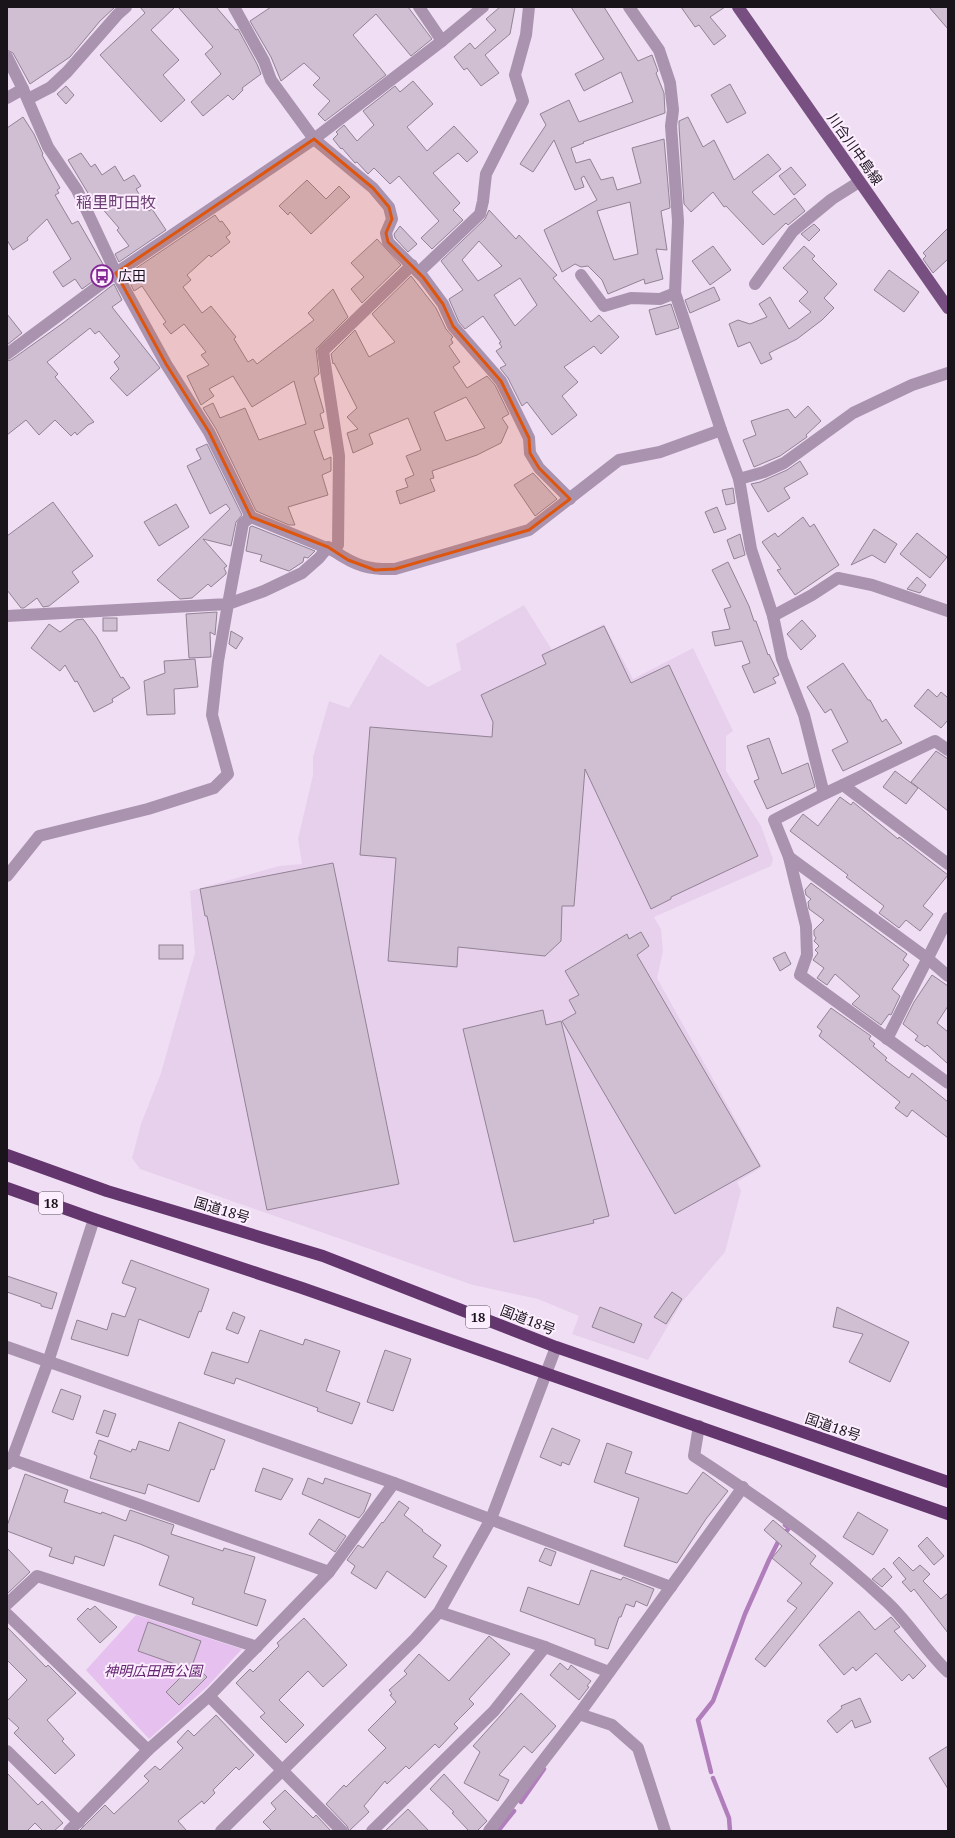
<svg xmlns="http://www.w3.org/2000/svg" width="955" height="1838" font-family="'Noto Serif','Noto Sans JP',serif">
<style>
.built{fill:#e7d0ec}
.green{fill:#e6c0ee}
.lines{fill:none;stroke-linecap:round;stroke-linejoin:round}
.stream{stroke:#b17ebc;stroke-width:4.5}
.building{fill:#d0bed3;stroke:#928295;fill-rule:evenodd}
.minor{stroke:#aa93af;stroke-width:12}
.major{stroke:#774f80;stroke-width:12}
.highway{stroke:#64366e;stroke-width:12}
.marked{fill:#de560d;fill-opacity:0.2;stroke:#de560d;stroke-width:3;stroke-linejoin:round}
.labels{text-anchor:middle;stroke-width:4;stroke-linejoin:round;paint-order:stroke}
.shield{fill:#fcedff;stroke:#5d545f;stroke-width:1}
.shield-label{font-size:13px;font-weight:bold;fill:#19131a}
.street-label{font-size:14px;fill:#19131a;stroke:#fcedff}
.poi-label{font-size:14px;fill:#19131a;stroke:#fcedff;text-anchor:start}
.park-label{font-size:14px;font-style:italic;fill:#61226e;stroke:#fcedff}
.quarter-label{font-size:16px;fill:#6d4076;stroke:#fcedff}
</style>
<rect width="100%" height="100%" fill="#f0dff4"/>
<polygon class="built" points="524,605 552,650 604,624 633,679 693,648 733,731 726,736 726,771 761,826 773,859 771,866 654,917 661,929 663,951 657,978 762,1167 737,1182 741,1191 725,1252 682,1302 648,1360 572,1334 579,1316 538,1299 473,1285 140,1169 132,1158 141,1124 161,1073 195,953 190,891 279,866 302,864 298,839 313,775 313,757 329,701 349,708 380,654 428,687 461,670 456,644"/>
<polygon class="green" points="136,1615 242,1649 208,1686 149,1739 86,1670"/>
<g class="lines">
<g class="stream">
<polyline points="711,1772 698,1720 713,1701 745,1614 769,1560 779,1540 789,1528 785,1525"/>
<polyline points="713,1778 729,1818 730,1831"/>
<polyline points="521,1802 544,1769"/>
<polyline points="498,1831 514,1811"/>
</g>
</g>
<g class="building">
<polygon points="7,7 115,7 100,21 70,57 30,84 13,53 7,50"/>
<polygon points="140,7 175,7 151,30 179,60 163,75 185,100 161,122 100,55 145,13"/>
<polygon points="178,7 216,7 236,30 238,29 257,64 261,74 242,88 243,90 233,100 228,95 203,116 191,102 221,74 205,54 213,47"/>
<polygon points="271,7 408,7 432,39 411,56 376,14 353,35 386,75 325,121 318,114 330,101 313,85 320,78 304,63 281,81 271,57 250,21"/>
<polygon points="500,7 515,7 510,34 485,55 499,73 481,86 467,68 464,70 454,57 470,43 475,49 496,30 486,19"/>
<path d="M571 7H604L638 61 652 55 658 71 656 73 664 93 665 113 583 142 584 143 571 148 576 163 590 159 601 180 613 177 617 190 641 183 632 148 664 139 670 208 661 211 667 250 656 249 663 279 645 284 644 279 608 294 602 280 588 266 581 267 575 264 562 272 544 230 597 200 584 176 581 178 584 187 575 190 554 140 533 172 520 164 546 125 540 114 569 100 579 122 633 102 621 72 584 91 575 74 604 59ZM630 202 638 254 614 260 597 211Z"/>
<polygon points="681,7 725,7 710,17 726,36 714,45 699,25 695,27"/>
<polygon points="929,7 948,7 948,29"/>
<polygon points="413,81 433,104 407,127 427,151 454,126 478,152 467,162 458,153 433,173 460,203 453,210 463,220 432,249 421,238 439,221 399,176 390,184 374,168 368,174 357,162 355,163 342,148 341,149 333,139 338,134 336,132 344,125 357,141 374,125 363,111 395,86 400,92"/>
<polygon points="730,84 746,113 727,123 711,95"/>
<polygon points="66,86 74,95 66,104 57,94"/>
<polygon points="23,117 34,134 43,154 42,155 60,188 57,190 59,193 55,195 72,224 78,221 107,271 82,289 75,279 63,287 53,272 71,259 47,219 27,238 28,240 13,250 7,240 7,128"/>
<polygon points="688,117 703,147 714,140 734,180 768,154 781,169 752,192 774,215 795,198 805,211 788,225 786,223 763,245 726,206 724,207 713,192 691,212 684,204 679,126 679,121"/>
<polygon points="81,153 91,167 95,164 102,175 115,166 124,181 134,175 141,186 136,189 149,211 152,209 166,230 119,262 115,254 129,246 117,230 119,228 100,206 97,208 68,160"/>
<polygon points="791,167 806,185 794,195 779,176"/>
<polygon points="307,180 326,199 339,186 350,197 311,234 290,212 288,215 279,206"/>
<path d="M489 210 516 239 519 235 557 275 553 278 591 322 599 315 619 337 601 354 594 346 564 367 578 382 562 396 577 415 552 435 527 402 522 406 508 378 500 368 506 365 496 351 502 347 499 343 501 342 483 316 465 329 459 322 449 299 463 290 441 261 485 219ZM479 241 502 266 478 281 462 260ZM520 278 537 305 515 326 494 295Z"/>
<polygon points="215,215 220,222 222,221 230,232 230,234 226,237 230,242 211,257 209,255 187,275 191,280 183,287 202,313 211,306 236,337 234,339 248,362 253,359 257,364 314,320 308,313 333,289 348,317 316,349 319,374 314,378 324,412 320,414 324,428 314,431 324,460 331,457 331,471 322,475 328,495 288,507 295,525 289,525 256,511 216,429 203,408 213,403 220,418 245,408 259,440 306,424 294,381 252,407 233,376 209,389 214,396 201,405 187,376 209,365 201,355 206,352 184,324 171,334 163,324 166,322 142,286 134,291 126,275"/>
<polygon points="814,224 820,230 809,241 801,234"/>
<polygon points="400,226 417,244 408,252 395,238 394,234"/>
<polygon points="948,228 948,259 933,273 923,259 926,256 923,253"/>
<polygon points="377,239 401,265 362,303 351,289 364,277 351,263"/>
<polygon points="713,246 731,270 710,285 692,261"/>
<polygon points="804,246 815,256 812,259 837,284 824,298 834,308 822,320 797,339 769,353 772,359 761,364 750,342 738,347 729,324 738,320 750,324 767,317 759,304 770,297 789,329 811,312 799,301 808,292 783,268"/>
<polygon points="889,270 919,292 904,312 874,290"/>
<path d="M411 276 436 308 446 329 453 337 451 339 453 343 449 346 460 362 453 367 467 388 487 376 495 385 509 414 502 418 508 427 501 443 477 455 432 471 434 478 430 479 435 491 400 504 396 491 408 487 405 479 414 475 406 456 421 450 408 418 369 434 373 444 353 453 347 433 358 429 347 417 357 408 334 363 333 364 331 354 355 330 369 357 395 342 372 314ZM466 397 485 428 446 441 434 412Z"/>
<polygon points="114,284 122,300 112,307 160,368 127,396 110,378 119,369 114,362 120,356 99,331 95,334 90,328 47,362 58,374 55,377 94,422 88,425 77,435 75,432 71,436 55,420 39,435 26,420 7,435 7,361 11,360 63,323"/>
<polygon points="714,287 720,300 690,313 685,300"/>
<polygon points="671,304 679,328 656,335 649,310"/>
<polygon points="7,314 22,333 7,345"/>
<polygon points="808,406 821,421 806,435 807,437 780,456 754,467 743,440 756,435 751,421 788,409 795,418"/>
<polygon points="207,444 242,515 236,522 231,546 203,539 227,566 224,568 226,572 226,574 211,587 208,584 192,598 180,599 157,580 230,509 226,504 210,514 187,466 201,459 196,449"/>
<polygon points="800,461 808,474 784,488 790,498 768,512 751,484 760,482 787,470"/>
<polygon points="533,473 557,499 535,516 514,485"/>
<polygon points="733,488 735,503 726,505 722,490"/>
<polygon points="53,502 93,556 72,572 79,582 49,606 43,607 37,598 24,608 21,608 7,590 7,536"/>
<polygon points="176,504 189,527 159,546 144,522"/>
<polygon points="717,507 726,529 714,533 705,512"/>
<polygon points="803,517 810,527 814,524 839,565 795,595 777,570 781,569 762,542 775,533 778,537"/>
<polygon points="252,526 315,551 308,558 304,557 303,562 289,571 260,561 262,555 246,551 250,527"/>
<polygon points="874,529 897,544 885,563 872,555 851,565"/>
<polygon points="917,533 947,557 930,578 900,554"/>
<polygon points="740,534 745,555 734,559 727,540"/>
<polygon points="728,562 749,606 754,621 756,621 768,655 769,654 779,675 773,678 776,683 754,693 742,666 750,663 742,641 715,646 712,632 730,629 724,609 731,607 712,570"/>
<polygon points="917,577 926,585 920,593 907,589"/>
<polygon points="217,612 215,635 210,632 211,657 189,658 186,614"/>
<rect x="103" y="618" width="14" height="13"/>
<polygon points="83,619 96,636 121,678 123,677 130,688 112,699 113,702 94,712 77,681 75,682 65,665 60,671 31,648 49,624 60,632 76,620"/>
<polygon points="802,620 816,636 801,650 787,634"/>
<polygon points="604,626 631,683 669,665 758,856 671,897 671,899 651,909 585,769 574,906 562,906 561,941 545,956 458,947 457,967 388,961 396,858 360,855 370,727 492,737 493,722 481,695 546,664 542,655"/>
<polygon points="231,631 243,638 236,649 229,644"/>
<polygon points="195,659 198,687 174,689 175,714 147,715 144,681 165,673 164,661"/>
<polygon points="843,663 868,700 870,700 882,722 886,719 902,743 843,771 832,750 848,742 831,709 825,713 807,687"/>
<polygon points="928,689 937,697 941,692 947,697 948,696 948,720 941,728 914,706"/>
<polygon points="769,738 782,774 808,763 815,787 767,809 754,781 759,779 747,746"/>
<polygon points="936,751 948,759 948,811 911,782"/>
<polygon points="895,771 918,788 906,804 883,787"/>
<polygon points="840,797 851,805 853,802 898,839 899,837 948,875 923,906 933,914 920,931 906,920 899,928 879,913 884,906 846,877 848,875 790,831 803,814 818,826"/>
<polygon points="333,863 399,1184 267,1210 207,916 205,916 200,889"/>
<polygon points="811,883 907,954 903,960 909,965 892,989 900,996 891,1015 889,1014 881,1025 852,1004 860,996 835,974 827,985 817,978 824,968 813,960 818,953 815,950 819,946 814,941 816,938 814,935 814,930 824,920 809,909 808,902 811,899 806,895 805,890"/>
<polygon points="641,932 649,946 637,955 760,1166 675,1214 562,1021 576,1013 569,1000 579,995 565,971 627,934 629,939"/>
<rect x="159" y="945" width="24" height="14"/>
<polygon points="785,952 791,964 780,971 773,958"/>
<polygon points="932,975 948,986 948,1006 937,1023 948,1032 948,1064 927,1045 925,1047 915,1040 918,1036 903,1024 914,1002"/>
<polygon points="831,1008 871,1036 869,1039 875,1044 873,1046 887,1058 885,1060 909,1078 912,1073 948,1102 948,1138 912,1110 907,1117 895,1108 900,1102 819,1036 822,1031 817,1027"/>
<polygon points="543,1010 546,1025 561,1021 609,1216 593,1220 594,1223 514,1242 463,1029"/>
<polygon points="131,1260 209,1289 201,1312 199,1311 189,1338 139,1319 128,1356 71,1339 77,1320 107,1330 112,1313 125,1317 136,1288 122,1283"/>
<polygon points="7,1276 57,1293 52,1309 41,1306 41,1304 7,1292"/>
<polygon points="672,1292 682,1299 666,1324 654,1317"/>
<polygon points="600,1307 642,1324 634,1343 592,1327"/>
<polygon points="837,1307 909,1342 890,1382 849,1362 863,1334 833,1327"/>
<polygon points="233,1312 245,1317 238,1334 226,1329"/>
<polygon points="260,1330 303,1345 305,1339 340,1351 326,1391 360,1403 352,1424 317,1411 318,1408 236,1378 234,1384 204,1374 212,1352 248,1363"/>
<polygon points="385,1350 411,1359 393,1411 367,1402"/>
<polygon points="61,1389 81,1396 73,1420 52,1412"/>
<polygon points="104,1410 116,1414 108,1437 96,1433"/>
<polygon points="179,1422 225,1440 214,1470 211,1469 199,1502 148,1484 145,1494 90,1478 97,1456 94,1454 99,1440 131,1452 132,1449 136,1450 139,1441 169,1451"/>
<polygon points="552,1428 580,1440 569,1465 562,1462 561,1466 540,1457"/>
<polygon points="607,1443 632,1452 625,1473 687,1494 703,1472 728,1491 706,1519 677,1563 624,1546 639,1498 594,1482"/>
<polygon points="263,1468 293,1479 281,1500 255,1491"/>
<polygon points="25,1474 68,1490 64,1502 101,1514 102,1512 126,1521 130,1510 174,1525 171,1534 223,1551 224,1548 255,1557 244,1593 266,1600 257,1626 192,1604 194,1598 159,1585 169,1556 140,1544 114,1535 104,1566 75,1556 73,1564 49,1556 52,1548 7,1531 7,1526"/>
<polygon points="308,1478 323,1484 325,1478 371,1494 364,1512 359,1518 302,1494"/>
<polygon points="399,1501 409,1508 404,1515 423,1530 422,1531 441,1545 433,1557 447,1566 425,1598 387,1571 376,1589 351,1573 355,1566 347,1560 358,1545 363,1548 382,1522 383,1523"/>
<polygon points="858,1512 888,1530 873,1555 843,1537"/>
<polygon points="319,1519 346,1536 335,1552 309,1534"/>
<polygon points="773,1520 816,1556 810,1564 833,1583 765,1667 755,1659 797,1608 787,1601 802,1583 772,1558 782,1546 764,1530"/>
<polygon points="927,1537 944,1556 934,1565 918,1546"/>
<polygon points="7,1548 30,1572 7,1594"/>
<polygon points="545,1548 556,1552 551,1566 539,1561"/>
<polygon points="899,1557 913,1571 920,1565 930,1574 923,1581 941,1599 948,1593 948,1633 914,1589 911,1592 902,1582 906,1579 893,1563"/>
<polygon points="884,1568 892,1577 882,1587 872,1579"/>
<polygon points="591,1570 621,1580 623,1577 654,1589 647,1606 636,1601 634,1607 626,1604 621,1617 619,1617 608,1649 595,1645 595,1639 520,1611 528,1587 579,1605"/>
<polygon points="95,1606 117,1627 100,1643 77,1619 88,1608 90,1610"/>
<polygon points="859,1611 875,1630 891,1617 900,1627 894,1631 926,1666 913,1679 909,1674 902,1681 876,1653 856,1671 853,1667 844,1675 819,1645"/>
<polygon points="304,1618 347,1665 323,1687 308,1671 279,1700 304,1725 286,1743 260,1717 265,1713 236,1683 250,1669 253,1672 279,1646 277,1643"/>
<polygon points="148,1622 201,1641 192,1666 194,1664 207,1677 179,1705 166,1692 189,1669 138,1651"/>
<polygon points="7,1627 46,1667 48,1665 76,1693 47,1720 64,1739 62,1741 75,1755 55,1774 14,1733 19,1728 7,1717 7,1701 27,1680 7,1660"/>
<polygon points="489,1636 510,1654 469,1699 474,1704 454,1724 458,1728 439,1748 435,1744 409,1769 406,1766 387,1784 385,1781 364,1806 369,1812 349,1831 347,1826 326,1804 344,1785 346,1787 386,1748 368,1730 396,1702 390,1695 392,1694 389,1690 407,1674 404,1671 419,1654 449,1681"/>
<polygon points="560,1663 568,1670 571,1665 591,1681 587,1686 589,1687 579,1700 550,1675"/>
<polygon points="521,1693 556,1726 532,1753 524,1746 499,1775 509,1780 498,1801 464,1783 480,1752 473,1746"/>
<polygon points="860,1698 871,1722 855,1728 852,1720 837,1733 827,1721 842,1708 841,1706"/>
<polygon points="216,1715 254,1755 239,1770 236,1767 213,1790 215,1793 204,1804 202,1801 178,1821 187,1831 79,1831 105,1805 114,1814 149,1781 144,1776 155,1766 160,1770 183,1748 177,1742 188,1730 194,1736"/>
<polygon points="948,1746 948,1789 929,1758"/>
<polygon points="7,1773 38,1805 42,1801 63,1823 54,1831 43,1831 35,1823 27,1831 7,1831"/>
<polygon points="444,1774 487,1821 477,1831 469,1831 452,1813 454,1812 430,1789"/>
<polygon points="285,1790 313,1818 316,1815 331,1831 272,1831 263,1822 276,1809 271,1803"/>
<polygon points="408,1809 429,1831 385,1831"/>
</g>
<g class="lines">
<g class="minor">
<polyline points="234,7 264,61 271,80 314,139 373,188 389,207 392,219 386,233 388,242 423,277 443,304 453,326 501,381 529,438 530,453 539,468 570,499"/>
<polyline points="419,7 442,41"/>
<polyline points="629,7 659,50 670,83 673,110 671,126 678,221 675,293 721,430 739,479 751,549 773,616 782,659 804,715 824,794"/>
<polyline points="7,57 23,89 48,147 77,190 116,273 166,364 209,432 251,517 334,551 338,545 339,456 323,351 412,265"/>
<polyline points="7,98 23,89"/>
<polyline points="28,99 51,87 67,72 118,14 126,7"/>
<polyline points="419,272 480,214 483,201 486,174 523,101 515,75 526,35 529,7"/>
<polyline points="581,275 604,306 631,298 660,299 675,293"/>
<polyline points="755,284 793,231 832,199 859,182"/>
<polyline points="7,354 116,273 314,139 442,41 483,7"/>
<polyline points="739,479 764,472 784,463 853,413 912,385 948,373"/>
<path d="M334 551C356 566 369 570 395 569L529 530 619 460 660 452 721 430"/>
<polyline points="7,616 228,604 243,523 251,517"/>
<polyline points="773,616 812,595 838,578 872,585 948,611"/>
<polyline points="948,750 935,741 824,794 774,820 789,857 806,926 807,955 800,975 948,1083"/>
<polyline points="843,785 948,864"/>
<polyline points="789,857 927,958 948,976"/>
<polyline points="7,876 39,836 148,809 214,788 228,774 212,715 218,661 228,604 264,591 302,573 319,558 328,547"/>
<polyline points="887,1039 948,918"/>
<polyline points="7,1347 394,1483 671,1587"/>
<path d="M699 1426 694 1456C762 1500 829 1547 888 1603 910 1624 926 1651 948 1672"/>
<polyline points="7,1458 329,1572"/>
<polyline points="7,1464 12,1459 48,1362 94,1219"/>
<polyline points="7,1604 37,1576 257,1647"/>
<polyline points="439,1612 545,1647 609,1672"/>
<polyline points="7,1614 148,1750"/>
<polyline points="209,1696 342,1831"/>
<polyline points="579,1714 612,1725 638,1748 665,1831"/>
<polyline points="7,1751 79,1822"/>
<polyline points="69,1831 148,1750 209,1696 329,1572 394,1483"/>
<polyline points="221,1831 415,1639 439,1612 491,1519 556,1347"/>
<polyline points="372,1831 494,1711 545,1647"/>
<polyline points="489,1831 579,1714 743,1487"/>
</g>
<polyline class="major" points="738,7 948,308"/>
<g class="highway">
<polyline points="7,1155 107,1191 323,1256 556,1347 948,1482"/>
<polyline points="7,1188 94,1219 302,1288 948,1514"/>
</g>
</g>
<path class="marked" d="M314 139 373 188 389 207 392 219 386 233 388 242 423 277 443 304 453 326 501 381 529 438 530 453 539 468 570 499 529 530 395 569 375 570 348 560 328 547 251 517 209 432 166 364 116 273Z"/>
<defs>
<g id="bus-ring" transform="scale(1.15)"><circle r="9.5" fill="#fcedff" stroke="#822794" stroke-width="1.5"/><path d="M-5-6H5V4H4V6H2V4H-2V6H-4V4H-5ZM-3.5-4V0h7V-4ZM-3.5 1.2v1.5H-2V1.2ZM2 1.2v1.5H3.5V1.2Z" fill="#822794"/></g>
</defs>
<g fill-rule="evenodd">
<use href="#bus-ring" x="102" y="276"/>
</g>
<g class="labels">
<g class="shield">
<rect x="39" y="1192" width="24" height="22" rx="3"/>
<rect x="466" y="1306" width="24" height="22" rx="3"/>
</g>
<g class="shield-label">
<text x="51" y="1208">18</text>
<text x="478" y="1322">18</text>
</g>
<g class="street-label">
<text transform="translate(855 149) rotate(55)" y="5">川合川中島線</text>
<text transform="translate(222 1210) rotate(17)" y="5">国道18号</text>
<text transform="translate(528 1320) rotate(21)" y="5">国道18号</text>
<text transform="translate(833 1427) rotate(19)" y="5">国道18号</text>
</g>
<g class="poi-label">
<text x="118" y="281">広田</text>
</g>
<g class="park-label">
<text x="153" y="1676">神明広田西公園</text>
</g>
<g class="quarter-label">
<text x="116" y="208">稲里町田牧</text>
</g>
</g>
<rect width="955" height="1838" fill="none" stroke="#19131a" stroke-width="16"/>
</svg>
